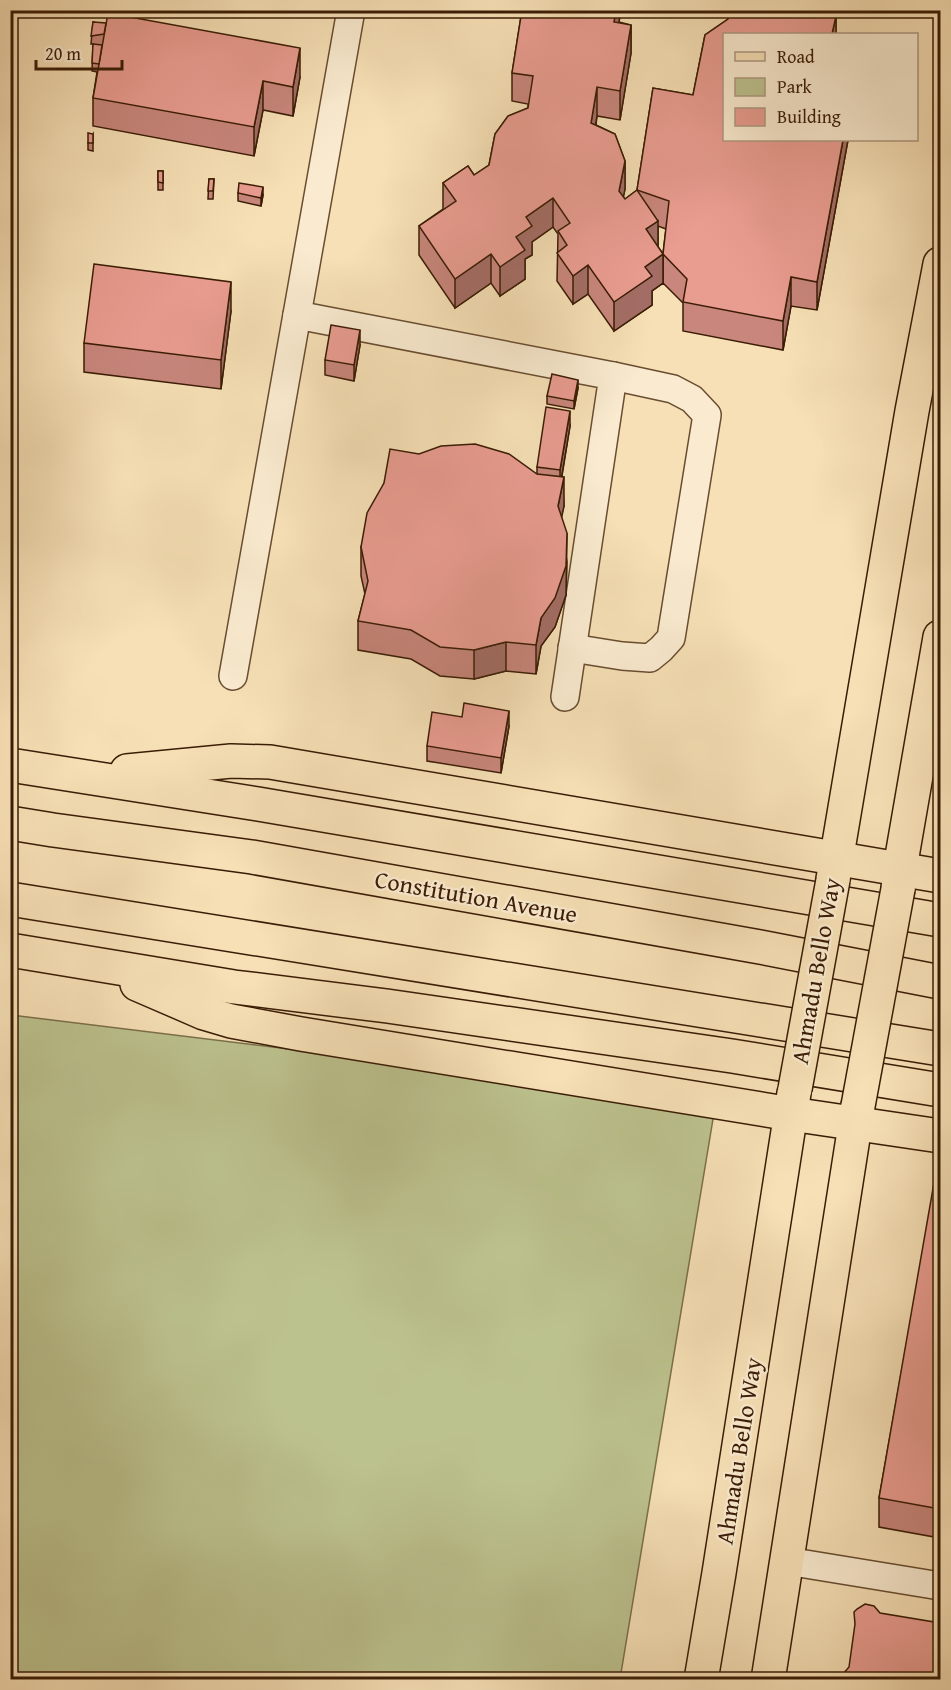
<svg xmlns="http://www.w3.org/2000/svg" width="951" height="1690" font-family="'Gentium Book Plus',serif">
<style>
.green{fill:#bcc28e;stroke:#7b6f4a;stroke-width:1.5}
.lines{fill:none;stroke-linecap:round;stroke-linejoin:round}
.minor-casing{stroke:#694d31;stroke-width:30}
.major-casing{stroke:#3a1c05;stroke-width:36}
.minor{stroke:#faebd0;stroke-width:27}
.major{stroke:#f7e0b6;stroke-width:33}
.major-bridge-casing{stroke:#3a1c05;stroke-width:36;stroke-linecap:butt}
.major-bridge{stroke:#f7e0b6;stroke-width:33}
.wall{fill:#c8867c;stroke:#3a1c05;stroke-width:1.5}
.shaded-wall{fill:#a36d65;stroke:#3a1c05;stroke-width:1.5}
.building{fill:#e99c90;stroke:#3a1c05;stroke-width:1.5}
.labels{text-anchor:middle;stroke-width:4.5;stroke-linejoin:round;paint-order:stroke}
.street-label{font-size:24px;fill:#3a1c05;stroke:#faebd0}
</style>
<rect width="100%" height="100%" fill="#f7e0b6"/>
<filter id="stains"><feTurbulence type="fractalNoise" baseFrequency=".00333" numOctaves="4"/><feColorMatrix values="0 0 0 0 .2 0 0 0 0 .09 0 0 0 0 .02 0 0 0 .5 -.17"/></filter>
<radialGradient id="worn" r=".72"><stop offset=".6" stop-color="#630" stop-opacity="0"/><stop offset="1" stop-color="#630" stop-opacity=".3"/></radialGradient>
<polygon class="green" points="11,1015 716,1101 620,1679 11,1680"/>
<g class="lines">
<g class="minor-casing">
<g id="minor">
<polyline points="297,315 613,376 565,697"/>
<polyline points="572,648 622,656 650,658 661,649 671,638 707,415 692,399 673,389 613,376"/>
<polyline points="233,676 351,10"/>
<polyline points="787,1561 940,1586"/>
</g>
</g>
<g class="major-casing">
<g id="major">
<polyline points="10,765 258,804 940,920"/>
<polyline points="127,771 231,761 270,762 940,876"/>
<polyline points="10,823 53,830 252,857 760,947 940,982"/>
<polyline points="833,879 912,411 940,264"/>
<polyline points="898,889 900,868 940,637"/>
<polyline points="10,899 940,1049"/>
<polyline points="10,950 234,987 387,1006 732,1056 940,1090"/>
<polyline points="137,984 204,1013 231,1021 301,1034 791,1114 940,1136"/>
<polyline points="701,1680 719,1573 794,1093"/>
<polyline points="768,1680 858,1106"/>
</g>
</g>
<use href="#minor" class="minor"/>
<use href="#major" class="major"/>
<g class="major-bridge-casing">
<g id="major-bridge">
<polyline points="795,1089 833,880"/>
<polyline points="858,1106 898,889"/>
</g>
</g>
<use href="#major-bridge" class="major-bridge"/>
</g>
<g class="wall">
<polygon points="522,10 621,10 619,22 631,25 631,53 620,120 597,116 596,125 615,134 625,161 625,189 623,197 625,199 637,190 653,88 693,95 705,35 728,19 730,10 808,10 836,16 836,34 724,34 724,140 848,140 817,310 791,306 783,350 683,331 683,303 663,283 663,254 666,229 658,226 658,247 663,254 663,283 652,291 652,305 614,331 588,294 573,304 557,281 558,234 553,227 532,242 532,255 525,259 525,279 500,296 491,283 455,308 419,255 419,226 443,209 443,183 468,166 474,175 489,165 495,134 508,116 528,108 528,104 512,101 512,73"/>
<polygon points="93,22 300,77 293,116 263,110 254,156 93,126 93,98 97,72 92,71 93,44 91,44"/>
<polygon points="93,134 93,151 88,150 88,143"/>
<rect x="158" y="171" width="5" height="19"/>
<polygon points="209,179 214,179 213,199 208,199"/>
<polygon points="238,193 263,195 261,206 238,201"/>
<polygon points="231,311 221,389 84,372 84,343"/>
<polygon points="360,345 354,381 325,375 325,360"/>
<polygon points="578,388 574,409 547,404 547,396"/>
<polygon points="570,426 562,476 564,506 561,517 567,562 566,595 555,627 541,646 536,674 506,671 474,679 440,676 411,659 358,650 358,621 365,594 361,576 361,547 384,483 537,474 537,467"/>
<polygon points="509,726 501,773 427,761 427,746"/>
<polygon points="940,1155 940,1538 879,1527 879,1498"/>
</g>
<g class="shaded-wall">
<polygon points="616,10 621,10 614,50 614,22"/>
<polygon points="836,16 836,34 832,34"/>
<polygon points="631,25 631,53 620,120 620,91"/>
<polygon points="300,48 300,77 293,116 293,87"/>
<polygon points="263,81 263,110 254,156 254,127"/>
<polygon points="597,87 597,116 591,151 591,123"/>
<polygon points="843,140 848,140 817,310 817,282"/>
<polygon points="625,161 625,189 619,220 619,191"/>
<polygon points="263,187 263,195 261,206 261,198"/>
<polygon points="553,198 553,227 532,242 532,255 525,259 525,279 500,296 500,267 526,217"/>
<polygon points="658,221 658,250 646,229"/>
<polygon points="491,254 491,283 455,308 455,279"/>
<polygon points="663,254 663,283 652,291 652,305 614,331 614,302 645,267"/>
<polygon points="588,265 588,294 573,304 573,276"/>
<polygon points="791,277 791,306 783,350 783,321"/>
<polygon points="231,282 231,311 221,389 221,360"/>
<polygon points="360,330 360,345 354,381 354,365"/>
<polygon points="578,380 578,388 574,409 574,401"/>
<polygon points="570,411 570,426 560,486 560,470"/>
<polygon points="564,477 564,506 558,535 558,506"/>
<polygon points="567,533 566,595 555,627 541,646 536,674 536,645 541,618"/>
<polygon points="506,642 506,671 474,679 474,650"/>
<polygon points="509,711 509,726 501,773 501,758"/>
</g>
<g class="building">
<polygon points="522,10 616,10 614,22 631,25 620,91 597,87 591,123 615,134 625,161 619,191 625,199 637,190 658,221 646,229 663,254 645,267 652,276 614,302 588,265 573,276 557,253 567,245 558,231 570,223 553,198 526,217 532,226 516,237 525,250 500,267 491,254 455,279 419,226 456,201 443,183 468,166 474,175 489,165 495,134 508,116 528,108 533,76 512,73"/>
<polygon points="730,10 808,10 836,16 832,34 724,34 724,140 843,140 817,282 791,277 783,321 683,302 687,279 663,254 669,201 637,190 653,88 693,95 705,35 728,19"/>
<polygon points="108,13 300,48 293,87 263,81 254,127 93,98"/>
<polygon points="93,22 106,23 104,34 91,36"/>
<polygon points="93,44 102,45 99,64 92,63"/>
<polygon points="88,133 93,134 93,143 88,143"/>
<polygon points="158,171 163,171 163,183 158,182"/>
<polygon points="209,179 214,179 213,191 208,191"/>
<polygon points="239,183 263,187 261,198 238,193"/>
<polygon points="94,264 231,282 221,360 84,343"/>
<polygon points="331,325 360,330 354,365 325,360"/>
<polygon points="552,374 578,380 574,401 547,396"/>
<polygon points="546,407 570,411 560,470 537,467"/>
<polygon points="475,444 509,454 537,474 564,477 558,506 567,533 566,566 555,598 541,618 536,645 506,642 474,650 440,647 411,630 358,621 368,581 361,547 367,513 384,483 390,449 419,454 441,446"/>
<polygon points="464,703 509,711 501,758 427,746 432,712 462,717"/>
<polygon points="939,1154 940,1155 940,1509 879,1498"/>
<polygon points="865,1604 874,1606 880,1613 940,1623 940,1680 843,1680 843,1674 849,1667 855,1624 854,1612 857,1609"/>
</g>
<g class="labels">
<g class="street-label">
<text transform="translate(476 897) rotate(10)" y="8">Constitution Avenue</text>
<text transform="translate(816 971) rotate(-80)" y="8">Ahmadu Bello Way</text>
<text transform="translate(739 1451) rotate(-81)" y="8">Ahmadu Bello Way</text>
</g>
</g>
<rect width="951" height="1690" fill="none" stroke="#f7e0b6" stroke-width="36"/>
<rect x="12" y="12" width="927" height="1666" fill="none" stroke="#3a1c05" stroke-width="3"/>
<rect x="18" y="18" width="915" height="1654" fill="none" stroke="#3a1c05" stroke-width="1.5"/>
<rect x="723" y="33" width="195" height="108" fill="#faebd0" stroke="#ad987f" stroke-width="1.5"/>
<rect x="735" y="52" width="30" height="9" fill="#f7e0b6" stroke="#ad987f" stroke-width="1.5"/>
<text x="777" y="63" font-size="18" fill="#3a1c05">Road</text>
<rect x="735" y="78" width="30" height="18" fill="#bcc28e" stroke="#ad987f" stroke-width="1.5"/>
<text x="777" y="93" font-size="18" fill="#3a1c05">Park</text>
<rect x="735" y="108" width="30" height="18" fill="#e99c90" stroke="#ad987f" stroke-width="1.5"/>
<text x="777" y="123" font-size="18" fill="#3a1c05">Building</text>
<path d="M36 60v9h86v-9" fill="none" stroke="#3a1c05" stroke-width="3"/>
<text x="45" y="60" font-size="18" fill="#3a1c05" stroke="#faebd0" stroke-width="4.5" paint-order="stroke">20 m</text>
<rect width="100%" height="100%" filter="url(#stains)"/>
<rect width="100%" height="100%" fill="url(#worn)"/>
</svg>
